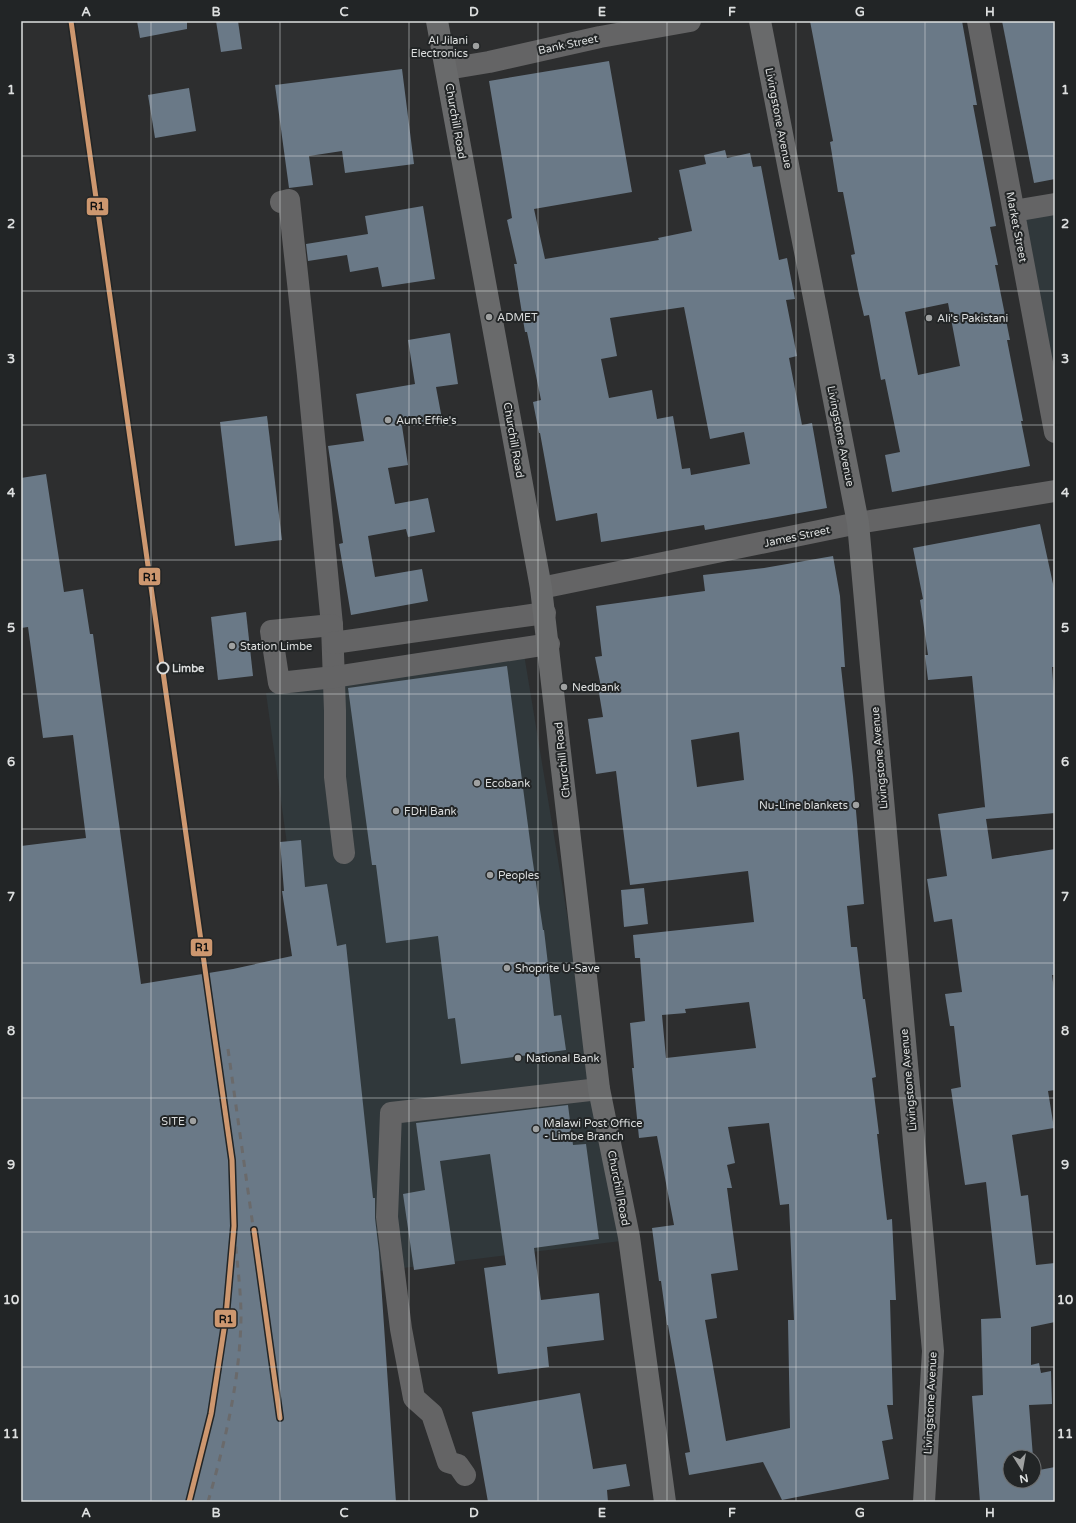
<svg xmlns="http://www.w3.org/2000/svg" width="1076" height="1523" font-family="'Varela Round',sans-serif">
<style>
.built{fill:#30383b}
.building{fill:#6a7987;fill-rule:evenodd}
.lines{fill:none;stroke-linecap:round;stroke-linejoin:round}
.minor{stroke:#646465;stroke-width:22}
.highway{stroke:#696a6b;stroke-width:22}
.rail{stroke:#6a6a6b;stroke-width:3;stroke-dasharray:7 7;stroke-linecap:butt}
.rail-1-casing{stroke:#222526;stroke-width:8}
.rail-1{stroke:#cd976f;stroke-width:5}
.grid{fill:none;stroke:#dddfdf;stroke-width:1;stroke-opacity:0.55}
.poi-dot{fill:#9fa1a1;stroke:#222526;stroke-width:1.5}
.stop-dot{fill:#222526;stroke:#dddfdf;stroke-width:2}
.labels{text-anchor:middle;stroke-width:4;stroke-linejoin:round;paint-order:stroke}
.poi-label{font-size:11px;fill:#dddfdf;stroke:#222526;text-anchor:start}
.street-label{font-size:11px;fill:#dddfdf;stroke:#222526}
.stop-label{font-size:11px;font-weight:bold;fill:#dddfdf;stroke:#222526;text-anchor:start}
.line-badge{stroke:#222526;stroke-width:1.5}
.pale-badge-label{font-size:11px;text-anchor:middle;font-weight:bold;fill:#111}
.neatline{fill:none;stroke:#dddfdf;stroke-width:1.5}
.grid-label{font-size:13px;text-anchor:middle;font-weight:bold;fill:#dddfdf}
</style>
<rect width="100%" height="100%" fill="#2d2e2f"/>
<g class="built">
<polygon points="1055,209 1055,392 1021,214"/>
<polygon points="524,654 621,1241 347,1275 266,693"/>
</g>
<g class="building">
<polygon points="137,21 187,21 187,29 140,38"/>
<polygon points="216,21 238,21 242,49 221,52"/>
<path d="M810 21H962L977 105H973L996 226 990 227 998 265H995L1010 340H1007L1023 421H1021L1030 466 892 492 885 455 900 452 885 379 881 380 869 315 864 316 858 290 851 255 855 254 843 192H838L830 142 833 141ZM948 303 960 366 918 375 905 312Z"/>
<polygon points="1002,21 1055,21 1055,179 1034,183"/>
<path d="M609 61 632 192 534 209 545 259 659 240 658 238 692 231 679 170 706 164 704 155 725 150 727 158 750 153 753 167 761 166 779 260 787 258 795 299 786 300 797 356 789 358 802 425 812 423 827 508 705 530 704 525 601 542 597 513 556 521 540 433H539L533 402 541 400 527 332H525L514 264H517L507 220 512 218 489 81ZM684 307 710 439 744 432 750 464 691 475 690 468 682 469 673 416 657 419 652 390 609 398 601 359 617 356 610 318Z"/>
<polygon points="402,69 414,164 345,173 342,151 309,156 313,185 289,188 275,85"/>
<polygon points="189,88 196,131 155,138 148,95"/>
<polygon points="423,206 435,279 382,287 378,267 350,272 347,255 308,261 306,244 368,234 365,216"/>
<polygon points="450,333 458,384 436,387 442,419 402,426 408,465 388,468 395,504 428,498 435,532 408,537 406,529 368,536 375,577 422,569 428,601 351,615 339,544 343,543 328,446 364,441 356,394 415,384 408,340"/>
<polygon points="267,416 282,540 235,546 220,422"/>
<polygon points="46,474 64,592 83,589 90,634 93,634 141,984 233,969 292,956 282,891 284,891 280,842 301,840 305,887 327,884 337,946 346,944 373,1198 375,1198 375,1218 379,1252 396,1502 21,1502 21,846 86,838 73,735 43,738 28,627 21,628 21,478"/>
<polygon points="1040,524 1055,593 1055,667 1052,667 1055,708 1055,813 986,819 992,859 1055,849 1055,975 1052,975 1055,996 1055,1090 1048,1091 1054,1128 1012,1135 1021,1196 1028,1195 1036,1265 1055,1263 1055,1322 1031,1327 1031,1365 1039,1363 1041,1373 1051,1371 1052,1404 1029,1405 1033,1457 1010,1457 1010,1481 1034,1481 1034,1471 1055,1467 1055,1502 980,1502 972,1396 983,1395 981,1319 1001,1318 986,1182 965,1185 951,1089 961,1087 954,1026 950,1026 945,994 962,992 952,919 934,922 927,879 947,876 938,814 985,807 986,817 972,676 928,680 925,655 928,655 920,600 923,599 913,548"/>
<path d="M833 556 840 596 845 667H841L853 776 864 904 847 906 851 947H857L863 999H865L876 1077 872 1078 879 1134H877L887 1220 892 1219 896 1300H890L893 1405H887L893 1439 882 1441 889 1479 782 1500 763 1462 689 1475 685 1453 690 1452 668 1325H667L661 1281H659L652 1228 674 1225 657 1136 639 1138 632 1068H634L630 1023 645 1021 640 958H635L633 935 754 922 748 871 630 885 616 771 596 774 588 719 603 717 598 687H601L595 657 602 656 596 606 705 591 703 575 764 568ZM739 732 744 780 697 787 691 740ZM749 1002 756 1048 666 1058 662 1015 686 1013 685 1009ZM769 1123 780 1205 789 1204 794 1320H788L790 1428 726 1441 705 1320 717 1318 711 1274 738 1270 727 1188H732L727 1165 735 1163 728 1127Z"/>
<polygon points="246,612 253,676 218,680 211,617"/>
<polygon points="507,666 532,856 543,930 544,930 554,1016 561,1015 566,1050 461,1064 455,1018 448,1019 438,936 386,943 376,865 372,865 348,688"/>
<polygon points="644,888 648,924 624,927 621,890"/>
<polygon points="568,1105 573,1145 586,1144 599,1239 534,1248 541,1300 599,1293 604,1340 547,1347 549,1367 498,1374 484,1268 506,1265 490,1154 440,1161 455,1264 414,1270 403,1194 425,1190 416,1123"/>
<polygon points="580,1393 593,1469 626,1464 630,1486 607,1490 608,1502 488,1502 472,1412"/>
</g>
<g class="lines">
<g class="minor">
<polyline points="978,21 1055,432"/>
<polyline points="447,69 489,62 600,37 690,21"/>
<polyline points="281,202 289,200 308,375 332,625 335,711 335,777 344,853"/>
<polyline points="1014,211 1055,204"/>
<polyline points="541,588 858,523 1055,491"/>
<polyline points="332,625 271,631 279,683 334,677 549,644"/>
<polyline points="333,643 545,613"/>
<polyline points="465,1475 458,1465 448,1462 432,1414 414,1398 401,1329 387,1217 391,1113 599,1089"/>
</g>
<g class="highway">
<polyline points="437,21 541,588 599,1089 629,1237 665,1502"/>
<polyline points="760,21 858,523 933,1351 924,1502"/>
</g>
<g class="rail">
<polyline points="71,21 78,69"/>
<polyline points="228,1049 280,1418"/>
<path d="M208 1502C225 1442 240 1381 241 1317 241 1287 236 1256 234 1226"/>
</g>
<g class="rail-1-casing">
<g id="rail-1">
<polyline points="71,21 232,1160 234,1226 226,1316 211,1414 189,1502"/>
<polyline points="254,1230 280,1418"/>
</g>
</g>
<use href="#rail-1" class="rail-1"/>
</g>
<path class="grid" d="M151 21V1502M280 21V1502M409 21V1502M538 21V1502M667 21V1502M796 21V1502M925 21V1502M21 156H1055M21 291H1055M21 425H1055M21 560H1055M21 694H1055M21 829H1055M21 963H1055M21 1098H1055M21 1232H1055M21 1367H1055"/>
<g class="poi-dot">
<circle cx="476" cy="46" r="4"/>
<circle cx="489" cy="317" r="4"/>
<circle cx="929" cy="318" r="4"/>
<circle cx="388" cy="420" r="4"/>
<circle cx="232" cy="646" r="4"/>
<circle cx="564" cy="687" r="4"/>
<circle cx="477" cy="783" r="4"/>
<circle cx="856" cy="805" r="4"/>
<circle cx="396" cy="811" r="4"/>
<circle cx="490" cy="875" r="4"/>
<circle cx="507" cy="968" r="4"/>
<circle cx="518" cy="1058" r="4"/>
<circle cx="193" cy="1121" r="4"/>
<circle cx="536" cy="1129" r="4"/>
</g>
<circle class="stop-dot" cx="163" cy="668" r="5.5"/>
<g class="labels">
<g class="poi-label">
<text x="468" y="44" text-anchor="end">Al Jilani<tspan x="468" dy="13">Electronics</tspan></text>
<text x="497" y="321">ADMET</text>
<text x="937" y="322">Ali's Pakistani</text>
<text x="396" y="424">Aunt Effie's</text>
<text x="240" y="650">Station Limbe</text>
<text x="572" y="691">Nedbank</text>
<text x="485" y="787">Ecobank</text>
<text x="848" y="809" text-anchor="end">Nu-Line blankets</text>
<text x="404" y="815">FDH Bank</text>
<text x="498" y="879">Peoples</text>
<text x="515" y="972">Shoprite U-Save</text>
<text x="526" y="1062">National Bank</text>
<text x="185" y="1125" text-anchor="end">SITE</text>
<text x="544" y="1127">Malawi Post Office<tspan x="544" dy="13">- Limbe Branch</tspan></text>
</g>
<g class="street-label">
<text transform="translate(568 44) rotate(-12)" y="4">Bank Street</text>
<text transform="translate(779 118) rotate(79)" y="4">Livingstone Avenue</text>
<text transform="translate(456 121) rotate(80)" y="4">Churchill Road</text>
<text transform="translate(1017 227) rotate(79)" y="4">Market Street</text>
<text transform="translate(841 436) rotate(79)" y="4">Livingstone Avenue</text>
<text transform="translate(514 440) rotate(80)" y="4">Churchill Road</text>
<text transform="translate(797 536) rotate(-12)" y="4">James Street</text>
<text transform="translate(879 758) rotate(-95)" y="4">Livingstone Avenue</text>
<text transform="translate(562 760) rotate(-96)" y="4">Churchill Road</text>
<text transform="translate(908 1080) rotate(-95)" y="4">Livingstone Avenue</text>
<text transform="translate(619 1188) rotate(79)" y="4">Churchill Road</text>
<text transform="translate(930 1403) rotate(-87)" y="4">Livingstone Avenue</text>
</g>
<g class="stop-label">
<text x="172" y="672">Limbe</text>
</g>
</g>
<g class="line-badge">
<rect x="86" y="197" width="23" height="19" rx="4" fill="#cd976f"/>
<rect x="138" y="567" width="23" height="19" rx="4" fill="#cd976f"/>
<rect x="190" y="938" width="23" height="19" rx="4" fill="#cd976f"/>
<rect x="214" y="1309" width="23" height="19" rx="4" fill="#cd976f"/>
</g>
<g class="pale-badge-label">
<text x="97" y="210">R1</text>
<text x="150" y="581">R1</text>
<text x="202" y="951">R1</text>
<text x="226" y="1323">R1</text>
</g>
<rect width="1076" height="1523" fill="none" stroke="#222526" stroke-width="44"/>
<g transform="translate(1022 1469) rotate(169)"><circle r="19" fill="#222526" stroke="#6d6f70"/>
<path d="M0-3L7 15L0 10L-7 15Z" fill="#9fa1a1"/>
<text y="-6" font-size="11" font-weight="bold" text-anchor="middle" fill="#dddfdf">N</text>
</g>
<rect x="22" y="22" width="1032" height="1479" class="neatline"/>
<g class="grid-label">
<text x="86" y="16">A</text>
<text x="216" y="16">B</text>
<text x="344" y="16">C</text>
<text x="474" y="16">D</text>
<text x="602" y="16">E</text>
<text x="732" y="16">F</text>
<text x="860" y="16">G</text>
<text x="990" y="16">H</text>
<text x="11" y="94">1</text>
<text x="1065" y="94">1</text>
<text x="11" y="228">2</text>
<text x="1065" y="228">2</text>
<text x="11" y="363">3</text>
<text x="1065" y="363">3</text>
<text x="11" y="497">4</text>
<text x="1065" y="497">4</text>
<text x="11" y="632">5</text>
<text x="1065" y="632">5</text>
<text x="11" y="766">6</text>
<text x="1065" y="766">6</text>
<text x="11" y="901">7</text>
<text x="1065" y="901">7</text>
<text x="11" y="1035">8</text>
<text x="1065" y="1035">8</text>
<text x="11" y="1169">9</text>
<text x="1065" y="1169">9</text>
<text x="11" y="1304">10</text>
<text x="1065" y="1304">10</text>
<text x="11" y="1438">11</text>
<text x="1065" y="1438">11</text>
<text x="86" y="1517">A</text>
<text x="216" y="1517">B</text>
<text x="344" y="1517">C</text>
<text x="474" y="1517">D</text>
<text x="602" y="1517">E</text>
<text x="732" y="1517">F</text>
<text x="860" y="1517">G</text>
<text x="990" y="1517">H</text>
</g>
</svg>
